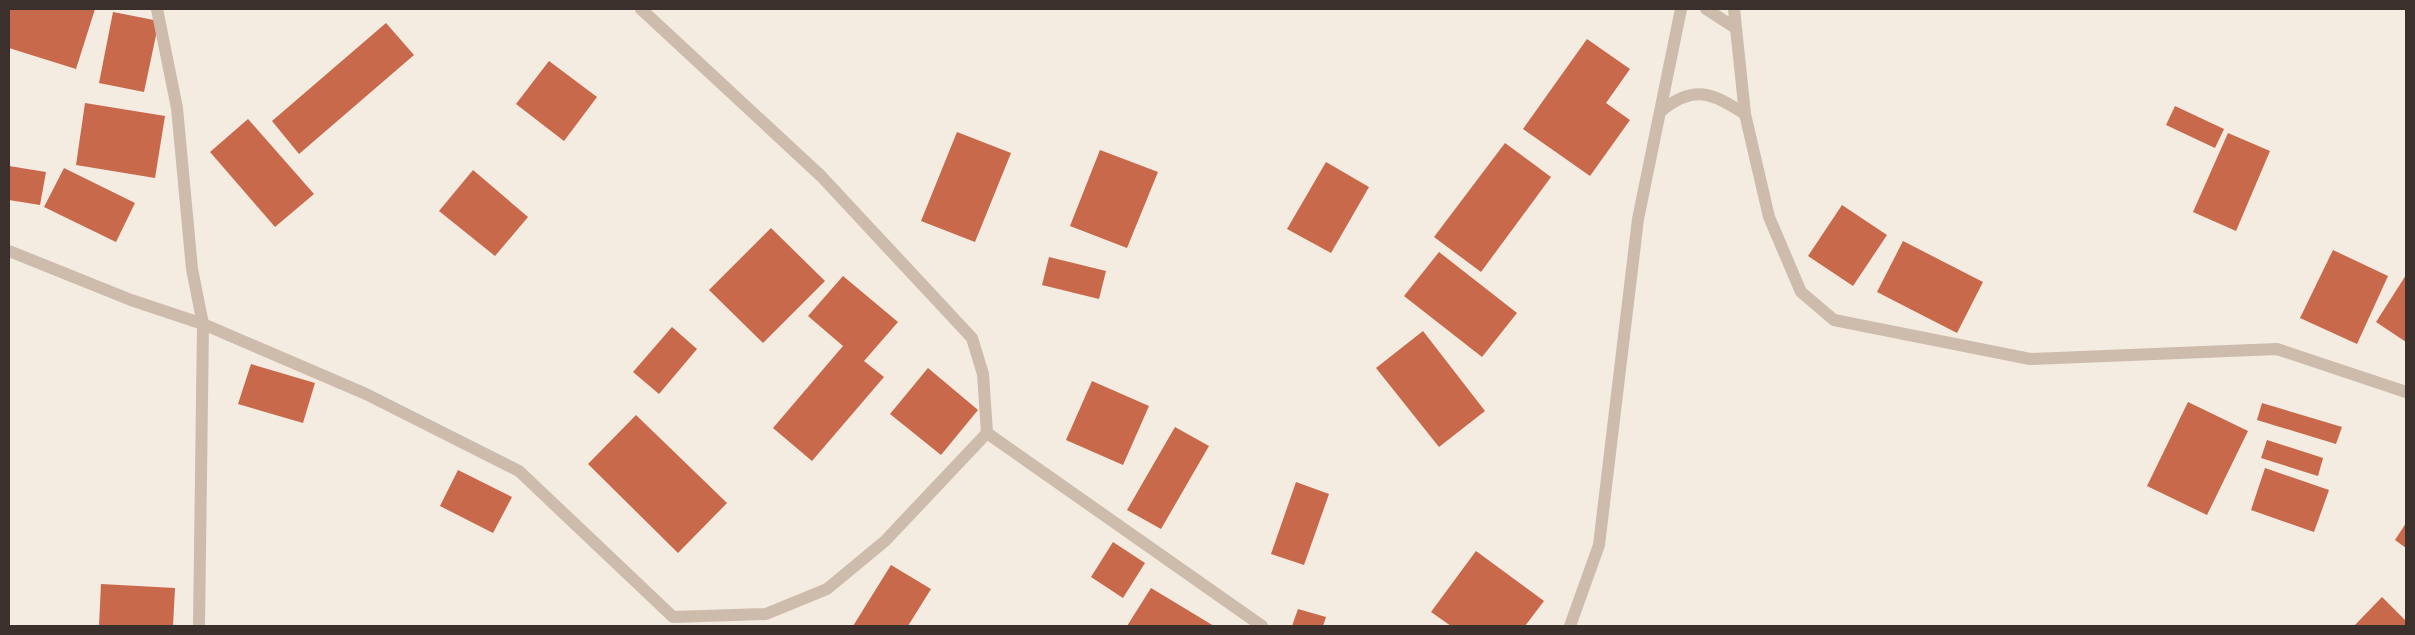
<svg xmlns="http://www.w3.org/2000/svg" width="2415" height="635" font-family="'Open Sans',sans-serif">
<style>
.building{fill:#c8694b}
.lines{fill:none;stroke-linecap:round;stroke-linejoin:round}
.street{stroke:#cdbbac;stroke-width:12}
</style>
<rect width="100%" height="100%" fill="#f4ebe1"/>
<g class="building">
<polygon points="9,9 95,9 76,69 9,48"/>
<polygon points="113,12 159,21 144,92 99,83"/>
<polygon points="386,23 414,55 299,154 272,121"/>
<polygon points="1587,39 1630,69 1606,103 1630,120 1590,176 1523,129"/>
<polygon points="549,61 597,97 564,141 516,104"/>
<polygon points="85,103 165,116 155,178 76,165"/>
<polygon points="2175,106 2224,129 2215,148 2166,125"/>
<polygon points="248,119 314,194 275,227 210,152"/>
<polygon points="957,132 1011,153 975,242 921,221"/>
<polygon points="2228,133 2270,151 2236,231 2193,212"/>
<polygon points="1505,143 1551,177 1481,272 1434,237"/>
<polygon points="1100,150 1158,172 1127,248 1070,226"/>
<polygon points="1326,162 1369,187 1331,253 1287,229"/>
<polygon points="9,166 46,172 40,205 9,200"/>
<polygon points="64,168 135,203 116,242 44,207"/>
<polygon points="473,170 528,217 495,256 439,211"/>
<polygon points="1842,205 1887,235 1853,286 1808,256"/>
<polygon points="771,228 825,281 763,343 709,290"/>
<polygon points="1903,241 1983,282 1957,333 1877,292"/>
<polygon points="2333,250 2388,276 2357,344 2300,318"/>
<polygon points="1439,252 1517,313 1482,357 1404,296"/>
<polygon points="1049,257 1106,271 1099,299 1042,285"/>
<polygon points="2406,275 2406,342 2376,322"/>
<polygon points="843,276 898,322 864,361 884,377 812,461 773,428 843,346 808,316"/>
<polygon points="672,327 697,349 659,394 633,372"/>
<polygon points="1423,331 1485,411 1439,447 1376,368"/>
<polygon points="251,364 315,383 303,423 238,404"/>
<polygon points="928,368 978,410 941,455 890,414"/>
<polygon points="1092,381 1149,406 1123,465 1066,440"/>
<polygon points="2188,402 2248,431 2207,515 2147,486"/>
<polygon points="2262,403 2342,427 2336,444 2257,420"/>
<polygon points="636,415 727,503 678,553 588,464"/>
<polygon points="1175,427 1209,446 1161,529 1127,510"/>
<polygon points="2267,440 2323,458 2318,476 2261,458"/>
<polygon points="2265,468 2329,490 2314,532 2251,510"/>
<polygon points="458,470 512,497 493,533 440,506"/>
<polygon points="1296,482 1329,494 1304,565 1271,554"/>
<polygon points="2406,523 2406,548 2395,540"/>
<polygon points="1113,542 1145,563 1123,598 1091,577"/>
<polygon points="1476,551 1544,601 1525,626 1451,626 1431,612"/>
<polygon points="891,565 931,589 908,626 853,626"/>
<polygon points="101,584 175,588 173,626 99,626"/>
<polygon points="1151,588 1214,626 1127,626"/>
<polygon points="2382,597 2406,621 2406,626 2354,626"/>
<polygon points="1298,609 1326,617 1323,626 1292,626"/>
</g>
<g class="lines">
<g class="street">
<polyline points="157,9 177,108 192,269 203,324 199,626"/>
<polyline points="1706,9 1734,27"/>
<polyline points="1734,9 1745,114 1769,217 1801,292 1834,320 2030,359 2277,349 2406,392"/>
<path d="M1661 111C1694 84 1712 93 1745 114"/>
<polyline points="9,251 131,300 203,324 366,394 519,471 673,617 766,614 827,589 885,541 987,433 983,374 972,338 821,176 641,9"/>
<polyline points="987,433 1262,626"/>
<polyline points="1570,626 1599,545 1638,219 1681,9"/>
</g>
</g>
<rect width="2415" height="635" fill="none" stroke="#3b302b" stroke-width="20"/>
</svg>
